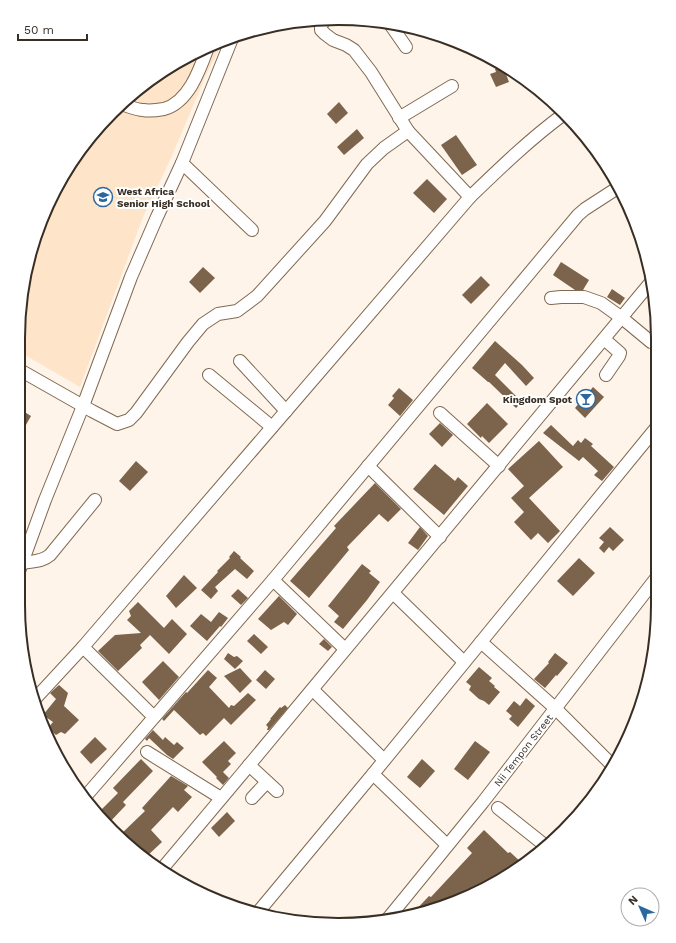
<svg xmlns="http://www.w3.org/2000/svg" width="676" height="943" font-family="'Work Sans',sans-serif">
<style>
.built{fill:#fee4c9}
.building{fill:#7b644b}
.lines{fill:none;stroke-linecap:round;stroke-linejoin:round}
.minor-casing{stroke:#816a51;stroke-width:14}
.minor{stroke:#fff;stroke-width:12}
.labels{text-anchor:middle;stroke-width:4;stroke-linejoin:round;paint-order:stroke}
.poi-label{font-size:10px;font-weight:bold;fill:#382e24;stroke:#fff;text-anchor:start}
.street-label{font-size:10px;fill:#382e24;stroke:#fff}
.rim{fill:none;stroke:#382e24;stroke-width:2}
</style>
<rect width="100%" height="100%" fill="#fff4e9"/>
<polygon class="built" points="223,41 206,75 171,158 143,217 80,387 18,351 18,338 24,275 61,178 127,97 178,61"/>
<g class="building">
<polygon points="503,66 509,82 496,87 490,74 496,72 495,69"/>
<polygon points="339,102 348,113 336,124 327,114"/>
<polygon points="357,129 364,138 344,155 337,147"/>
<polygon points="456,135 477,165 462,175 441,145"/>
<polygon points="427,179 447,199 434,213 413,193"/>
<polygon points="561,262 589,280 583,290 575,290 553,275"/>
<polygon points="203,267 215,278 200,293 189,282"/>
<polygon points="481,276 490,285 471,304 462,295"/>
<polygon points="612,289 625,298 620,305 607,297"/>
<polygon points="495,341 522,365 534,378 526,386 505,363 495,375 522,402 516,408 489,382 488,382 472,368"/>
<polygon points="593,387 604,397 585,418 575,408"/>
<polygon points="399,388 413,400 400,416 388,405 394,398 392,396"/>
<polygon points="487,403 508,424 489,443 482,436 481,438 467,424"/>
<polygon points="18,408 31,416 18,439"/>
<polygon points="440,423 453,435 442,447 429,434"/>
<polygon points="551,425 573,446 578,440 581,443 585,438 593,444 591,446 614,467 602,481 594,475 598,471 583,457 579,461 543,433"/>
<polygon points="539,441 563,467 529,498 560,531 548,543 538,533 531,540 514,522 524,512 511,498 524,486 508,469"/>
<polygon points="136,461 148,472 130,491 119,481"/>
<polygon points="435,464 455,481 458,477 468,486 444,515 413,489"/>
<polygon points="375,483 401,509 388,522 379,514 347,547 349,550 309,598 290,581 336,528 334,526"/>
<polygon points="420,527 428,536 418,550 408,543"/>
<polygon points="610,527 624,540 613,551 609,547 604,553 599,548 604,542 599,538"/>
<polygon points="234,551 241,557 240,558 254,571 247,579 235,569 215,587 218,591 211,599 201,590 218,572 217,571 230,558 229,557"/>
<polygon points="579,558 595,573 573,596 557,581"/>
<polygon points="362,564 371,571 369,573 380,582 367,600 343,629 334,622 339,616 328,606"/>
<polygon points="184,575 197,588 176,608 166,596"/>
<polygon points="238,589 248,598 241,605 231,596"/>
<polygon points="279,596 297,614 288,625 284,622 271,630 258,619"/>
<polygon points="138,602 164,628 172,619 187,634 169,654 150,635 140,645 142,648 118,671 98,651 115,635 141,633 127,620 131,616 129,611"/>
<polygon points="219,612 228,618 221,627 220,626 207,641 190,626 201,614 211,622"/>
<polygon points="254,634 268,647 261,654 247,641"/>
<polygon points="324,639 332,647 328,651 319,644"/>
<polygon points="228,653 234,657 237,656 243,661 235,669 224,659"/>
<polygon points="555,653 568,663 557,676 556,675 545,688 534,679 549,663 548,662"/>
<polygon points="163,661 179,677 159,700 142,682"/>
<polygon points="479,667 492,678 489,681 495,686 494,687 500,692 489,705 484,701 479,699 469,690 471,686 466,682"/>
<polygon points="240,668 252,681 240,693 224,676"/>
<polygon points="208,670 217,678 209,687 229,708 231,705 234,706 248,693 256,700 231,725 224,718 206,736 203,733 200,735 174,710 164,721 162,719 186,692 187,693"/>
<polygon points="265,670 275,679 266,689 256,680"/>
<polygon points="59,685 68,693 64,706 79,720 65,734 61,732 56,735 48,728 53,722 43,715 56,699 50,693"/>
<polygon points="526,698 535,706 518,727 509,719 512,716 506,711 514,701 520,706"/>
<polygon points="285,705 288,708 269,730 267,730 268,727 266,725 271,719 270,719 280,707 281,708"/>
<polygon points="153,730 163,740 165,737 174,745 177,742 184,748 173,759 167,755 149,738 147,741 145,739"/>
<polygon points="95,737 107,749 91,764 80,752"/>
<polygon points="224,741 236,753 228,761 231,764 223,772 229,778 223,785 216,778 217,777 202,762"/>
<polygon points="475,741 490,752 468,780 454,769"/>
<polygon points="141,759 153,771 123,802 126,805 108,824 98,813 118,793 113,788"/>
<polygon points="422,759 435,771 420,788 407,777"/>
<polygon points="171,776 188,786 184,790 192,797 178,812 173,807 151,830 162,842 145,858 127,846 119,836 145,811 142,808"/>
<polygon points="227,812 235,821 219,837 211,828"/>
<polygon points="484,830 508,853 510,852 522,863 474,892 471,889 460,901 413,913 429,896 431,897 472,853 467,848"/>
</g>
<g class="lines">
<g class="minor-casing">
<g id="minor">
<polyline points="325,20 321,25 321,30 325,34 333,40 346,45 354,50 371,72 408,131 470,197"/>
<polyline points="390,24 406,47"/>
<path d="M121 104C128 106 136 110 143 110 149 111 158 110 164 109 189 102 200 69 208 47"/>
<polyline points="399,118 452,86"/>
<polyline points="182,163 252,230"/>
<polyline points="551,298 561,297 584,297 601,303 622,318 651,342 656,343"/>
<polyline points="604,339 620,353 619,356 606,375"/>
<polyline points="240,361 286,411"/>
<polyline points="18,369 92,411 117,424 129,420 136,413 188,342 203,324 218,314 237,311 257,296 325,221 367,164 384,148 408,131"/>
<polyline points="209,375 272,427"/>
<polyline points="440,413 499,466"/>
<polyline points="368,466 440,537"/>
<path d="M23 563C33 561 42 562 50 555L95 500"/>
<polyline points="18,574 45,500 83,406 131,277 157,217 182,163 233,36"/>
<polyline points="273,580 345,649"/>
<polyline points="393,593 464,662"/>
<polyline points="481,642 555,708 613,766"/>
<polyline points="83,647 154,717"/>
<polyline points="313,690 384,760"/>
<path d="M34 700 83 647 470 197C500 168 530 139 564 114"/>
<polyline points="147,752 221,798"/>
<polyline points="249,765 277,791"/>
<polyline points="373,774 447,845"/>
<polyline points="85,797 273,580 578,215 585,209 619,187"/>
<polyline points="252,798 267,782"/>
<polyline points="498,808 547,847"/>
<path d="M162 869C326 674 489 478 651 282"/>
<polyline points="259,911 373,774 656,428"/>
<polyline points="386,921 483,802 657,577"/>
</g>
</g>
<use href="#minor" class="minor"/>
</g>
<defs>
<g id="school-ring" transform="scale(1)"><circle r="9.5" fill="#fff" stroke="#2a689f" stroke-width="1.5"/><path d="M0-5L7-2L0 1L-7-2ZM-4 1L0 2.5L4 1V4Q0 6-4 4Z" fill="#2a689f"/></g>
<g id="bar-ring" transform="scale(1)"><circle r="9.5" fill="#fff" stroke="#2a689f" stroke-width="1.5"/><path d="M-6-5H6L.8 .8V4.5H3.5V6h-7V4.5H-.8V.8Z" fill="#2a689f"/></g>
</defs>
<g fill-rule="evenodd">
<use href="#school-ring" x="103" y="197"/>
<use href="#bar-ring" x="586" y="399"/>
</g>
<g class="labels">
<g class="poi-label">
<text x="117" y="195">West Africa<tspan x="117" dy="12">Senior High School</tspan></text>
<text x="572" y="403" text-anchor="end">Kingdom Spot</text>
</g>
<g class="street-label">
<text transform="translate(523 750) rotate(-52)" y="4">Nii Tempon Street</text>
</g>
</g>
<path d="M0 0H676V943H0ZM338 25H338A313 313 0 0 1 651 338V605A313 313 0 0 1 338 918H338A313 313 0 0 1 25 605V338A313 313 0 0 1 338 25Z" fill="#fff" fill-rule="evenodd"/>
<path class="rim" d="M338 25H338A313 313 0 0 1 651 338V605A313 313 0 0 1 338 918H338A313 313 0 0 1 25 605V338A313 313 0 0 1 338 25Z"/>
<g transform="translate(640 907) rotate(315)"><circle r="19" fill="#ffffff" stroke="#afaba7"/>
<path d="M0-3L7 15L0 10L-7 15Z" fill="#2a689f"/>
<text y="-6" font-size="11" font-weight="bold" text-anchor="middle" fill="#382e24">N</text>
</g>
<path d="M18 34v6h69v-6" fill="none" stroke="#382e24" stroke-width="2"/>
<text x="24" y="34" font-size="12" fill="#382e24" stroke="#ffffff" stroke-width="3" paint-order="stroke">50 m</text>
</svg>
